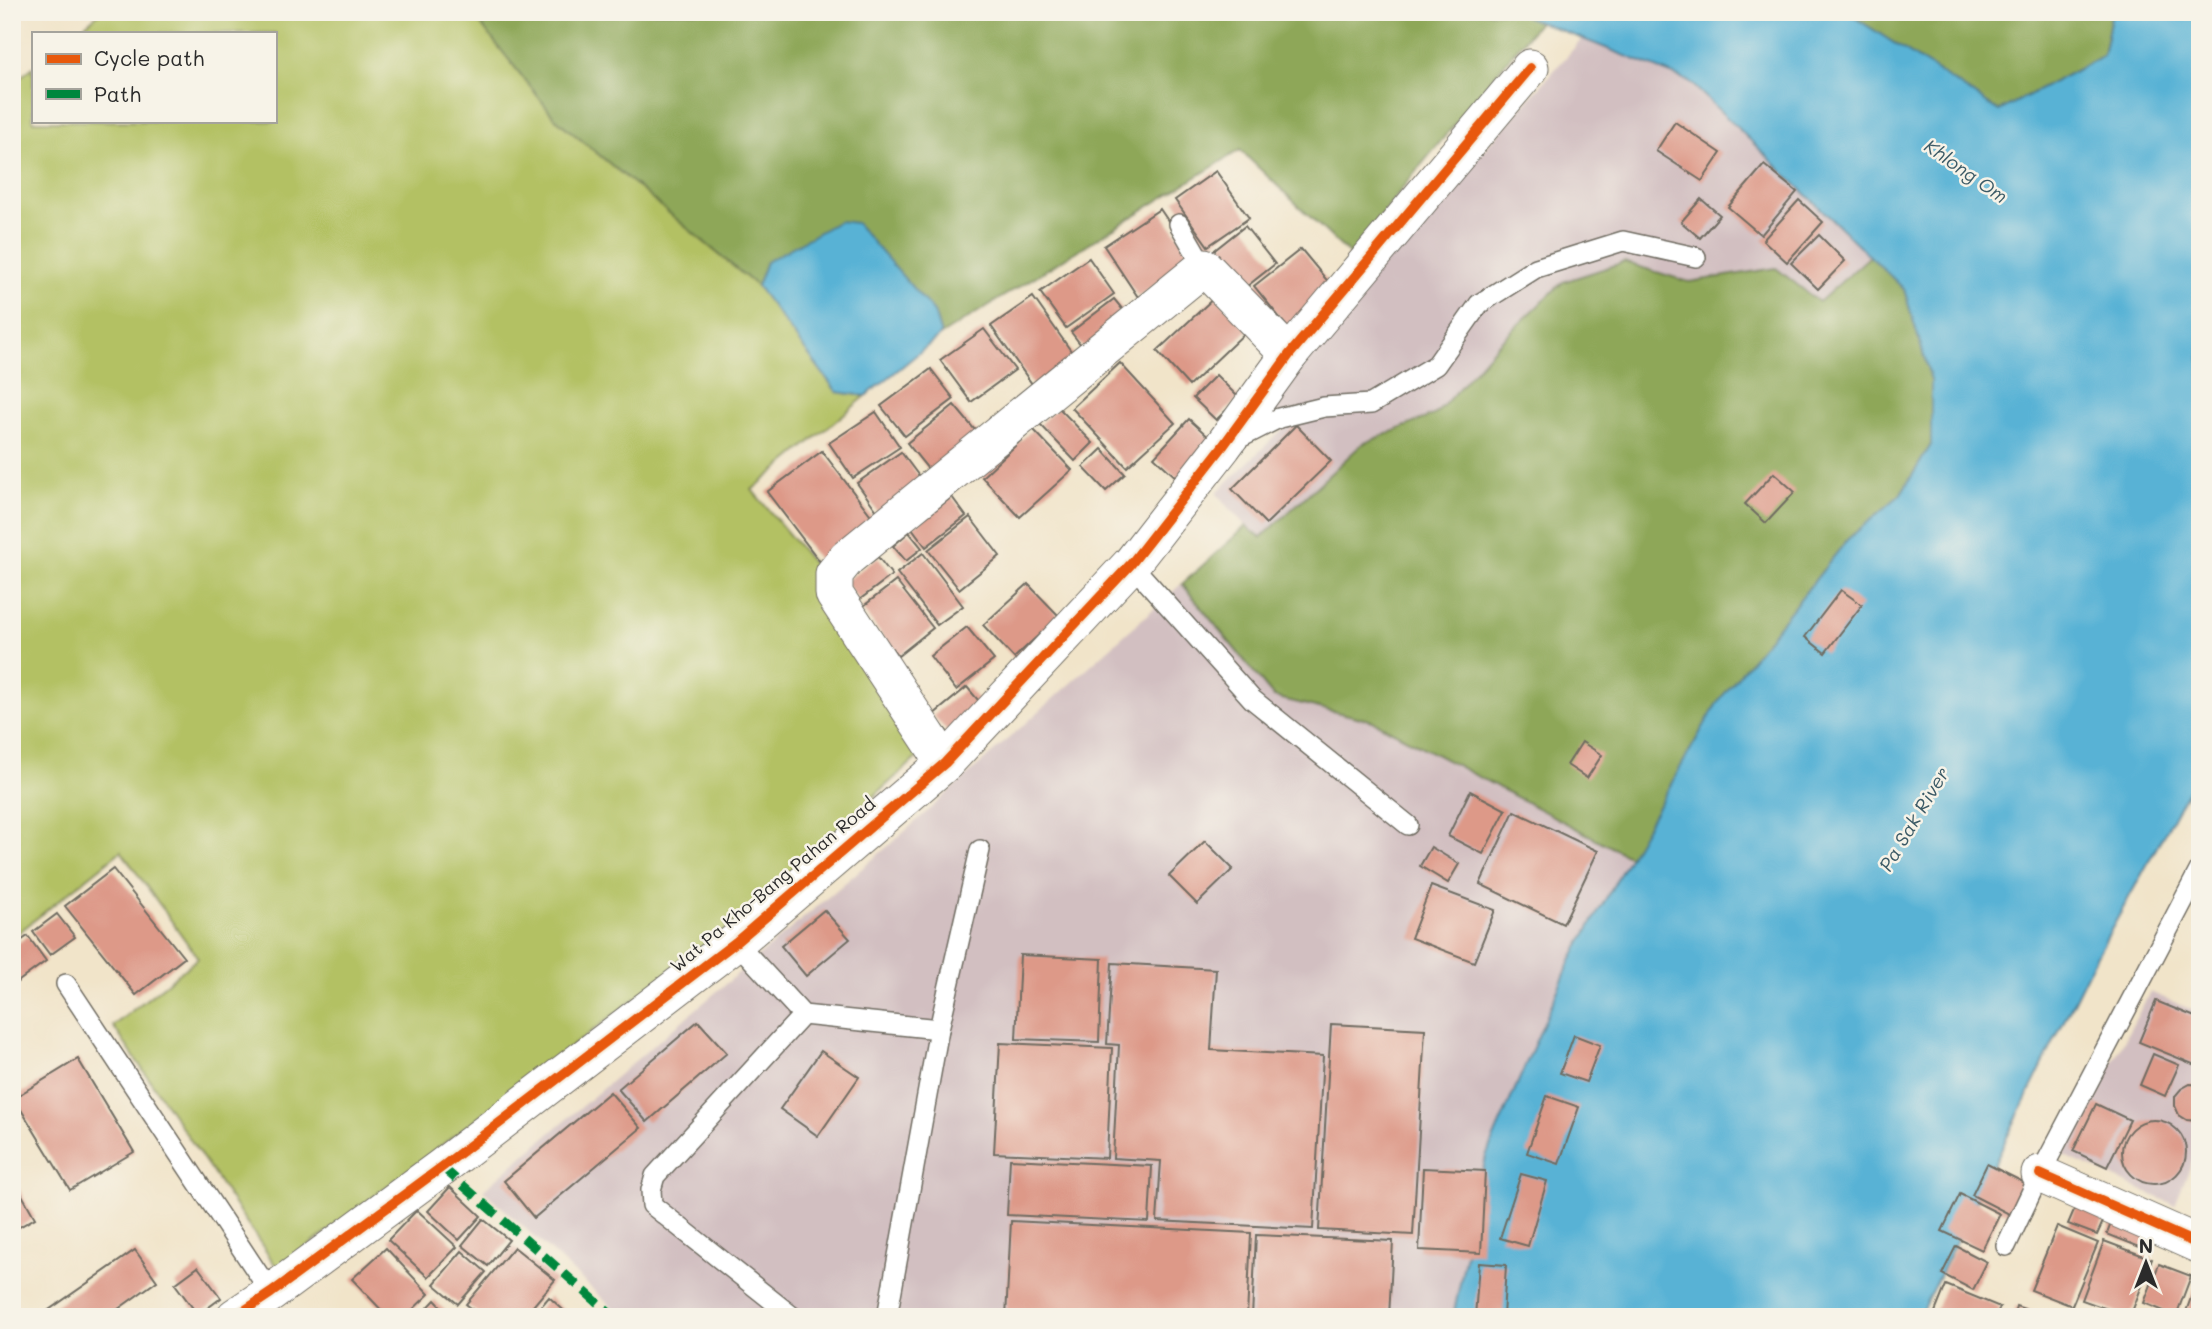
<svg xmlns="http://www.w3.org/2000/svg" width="2212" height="1329" font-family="Mali,sans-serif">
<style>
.industrial{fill:#d2bfc1}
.green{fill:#b3c163;stroke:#6f7647;stroke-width:2}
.forest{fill:#8ea759;stroke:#5c6942;stroke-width:2}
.water{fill:#58b2d5;stroke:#426e80;stroke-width:2}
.building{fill:#d98}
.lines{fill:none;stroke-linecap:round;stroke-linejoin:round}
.lane-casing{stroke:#706c62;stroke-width:22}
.street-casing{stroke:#706c62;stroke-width:39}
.lane{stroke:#fff;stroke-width:19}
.street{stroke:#fff;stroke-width:37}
.quiet{stroke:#00873e;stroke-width:9;stroke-dasharray:18 9;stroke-linecap:butt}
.cycleway-casing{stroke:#f7f3e8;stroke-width:15}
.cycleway{stroke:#e8590c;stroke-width:10}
.labels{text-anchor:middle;stroke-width:5;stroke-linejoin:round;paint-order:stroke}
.street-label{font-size:18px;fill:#2b2b2b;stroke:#f7f3e8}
.water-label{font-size:19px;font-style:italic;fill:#3b5a66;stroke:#f7f3e8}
</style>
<rect width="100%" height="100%" fill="#f7f3e8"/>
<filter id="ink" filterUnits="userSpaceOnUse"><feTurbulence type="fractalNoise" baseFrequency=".0143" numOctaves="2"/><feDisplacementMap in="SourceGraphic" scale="14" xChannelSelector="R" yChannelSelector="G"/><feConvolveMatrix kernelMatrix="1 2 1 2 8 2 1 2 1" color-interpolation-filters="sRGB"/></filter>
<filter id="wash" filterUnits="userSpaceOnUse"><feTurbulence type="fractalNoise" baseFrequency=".00686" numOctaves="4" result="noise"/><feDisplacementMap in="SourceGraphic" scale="28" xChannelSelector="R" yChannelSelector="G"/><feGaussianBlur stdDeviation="1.57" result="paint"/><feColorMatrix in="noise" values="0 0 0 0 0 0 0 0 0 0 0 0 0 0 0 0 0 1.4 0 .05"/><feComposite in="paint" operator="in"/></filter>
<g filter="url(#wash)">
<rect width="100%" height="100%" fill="#f1e4c9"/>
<g class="industrial">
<polygon points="1582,39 1689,81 1904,289 1931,445 1717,703 1571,960 1486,1156 1453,1317 623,1317 483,1190 893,842 1246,526 1216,493 1287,425 1266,404 1303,354"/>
<polygon points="2150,992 2200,1013 2200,1142 2175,1205 2063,1155"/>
</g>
<polygon class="green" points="101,12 471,12 556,119 757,286 837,392 866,396 752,490 821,573 921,754 723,932 278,1269 113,1026 198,958 121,851 12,938 12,84 33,67 33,121 275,121 275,33 75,33"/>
<g class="forest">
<polygon points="471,12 1515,12 1539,22 1408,181 1351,256 1240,150 941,335 934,312 766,262 757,286 556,119"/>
<polygon points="1846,12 2112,12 2103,56 1999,111"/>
<polygon points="1870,256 1904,289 1931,380 1931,445 1900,495 1848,539 1717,703 1630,857 1373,721 1274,697 1182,584 1246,526 1261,538 1362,444 1436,414 1498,344 1563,282 1624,262 1689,282 1776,268 1819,302"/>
</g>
<g class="water">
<polygon points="1515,12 1846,12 1999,111 2103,56 2112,12 2200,12 2200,769 2090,968 1919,1317 1453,1317 1486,1156 1571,960 1717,703 1848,539 1900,495 1931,445 1931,380 1904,289 1689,81"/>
<polygon points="839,221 856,223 934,312 941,335 866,396 837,392 757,286 766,262"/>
</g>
<g id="blocks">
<g class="building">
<polygon points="1675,122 1721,153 1702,181 1656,151"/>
<polygon points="1764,165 1797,192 1761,235 1728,207"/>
<polygon points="1216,171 1249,218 1208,246 1175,200"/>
<polygon points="1701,199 1720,215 1700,238 1681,222"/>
<polygon points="1799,200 1823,222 1787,262 1763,240"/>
<polygon points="1160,209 1194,259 1138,297 1104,246"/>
<polygon points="1245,226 1275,264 1241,291 1211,253"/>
<polygon points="1819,235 1845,261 1818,289 1791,263"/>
<polygon points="1301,249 1335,290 1288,328 1254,286"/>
<polygon points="1089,258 1114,294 1066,328 1040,292"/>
<polygon points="1216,296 1248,330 1189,386 1157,351"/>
<polygon points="1033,297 1078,361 1037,391 991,326"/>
<polygon points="1114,299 1132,321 1088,354 1071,332"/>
<polygon points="984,329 1015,370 971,402 940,360"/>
<polygon points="1120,363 1175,423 1127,467 1072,408"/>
<polygon points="931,369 954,399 905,436 881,406"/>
<polygon points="1216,375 1239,398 1216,420 1193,398"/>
<polygon points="954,405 980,436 932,474 907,443"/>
<polygon points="1058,407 1093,443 1075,461 1040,424"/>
<polygon points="876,412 900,447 853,478 829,443"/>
<polygon points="1189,419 1213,441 1178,479 1154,457"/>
<polygon points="1296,425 1331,461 1266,524 1232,489"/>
<polygon points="1033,429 1072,470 1020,517 982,477"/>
<polygon points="1102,449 1125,474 1106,491 1083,467"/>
<polygon points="822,451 876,522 821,563 767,492"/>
<polygon points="901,452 927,487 882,518 857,483"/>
<polygon points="1774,473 1795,492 1766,523 1745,504"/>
<polygon points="952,497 966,516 926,547 912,528"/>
<polygon points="970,517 1000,556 959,589 928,550"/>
<polygon points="909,532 922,548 906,561 893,546"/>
<polygon points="923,553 963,606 937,625 897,573"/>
<polygon points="878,557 892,575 859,600 845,582"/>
<polygon points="896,581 933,628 898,656 861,608"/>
<polygon points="1028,584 1059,616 1014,658 983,625"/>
<polygon points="1841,590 1862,605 1825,653 1805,637"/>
<polygon points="967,627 994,660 956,690 930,656"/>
<polygon points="967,687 984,707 950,735 933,715"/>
<polygon points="1582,742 1602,755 1587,778 1567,765"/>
<polygon points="1470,791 1506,810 1483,854 1448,836"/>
<polygon points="1514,811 1598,851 1563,924 1480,884"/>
<polygon points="1205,841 1233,869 1197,904 1169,876"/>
<polygon points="1431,847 1459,864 1448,883 1420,866"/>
<polygon points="113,869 184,958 136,995 65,906"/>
<polygon points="1431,886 1495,910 1474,962 1411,938"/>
<polygon points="824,910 850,939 806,976 781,946"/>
<polygon points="57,914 75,937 50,955 33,932"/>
<polygon points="28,936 46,961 12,986 12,947"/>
<polygon points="1020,955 1102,959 1099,1042 1016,1039"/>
<polygon points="1112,963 1216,969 1211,1050 1323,1056 1313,1229 1157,1221 1161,1161 1113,1158 1119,1045 1107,1044"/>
<polygon points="2156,1001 2200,1019 2200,1067 2139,1042"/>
<polygon points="698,1021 727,1053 647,1122 618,1089"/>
<polygon points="1331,1024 1425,1029 1413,1235 1319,1230"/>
<polygon points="1574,1035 1600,1045 1586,1082 1560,1073"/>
<polygon points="1000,1043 1112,1048 1107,1158 994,1153"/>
<polygon points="821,1051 859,1077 818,1136 780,1109"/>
<polygon points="2153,1054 2179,1065 2165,1096 2140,1085"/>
<polygon points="78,1059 134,1152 70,1190 14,1098"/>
<polygon points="2190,1084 2200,1085 2200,1120 2196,1121 2187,1120 2179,1115 2175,1106 2175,1096 2181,1089"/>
<polygon points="610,1092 641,1128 534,1218 504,1181"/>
<polygon points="1547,1096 1579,1107 1559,1164 1527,1153"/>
<polygon points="2096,1104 2130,1120 2107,1167 2073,1151"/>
<circle cx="2154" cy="1152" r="32"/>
<polygon points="1010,1159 1152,1166 1149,1222 1007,1215"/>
<polygon points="1987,1164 2027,1184 2011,1215 1972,1195"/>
<polygon points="1423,1168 1485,1171 1481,1253 1419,1250"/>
<polygon points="1521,1174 1547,1181 1528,1246 1500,1238"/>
<polygon points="12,1177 35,1218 12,1231"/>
<polygon points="450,1187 481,1216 459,1240 428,1211"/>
<polygon points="1960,1194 2000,1214 1982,1250 1942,1231"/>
<polygon points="2077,1203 2106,1215 2097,1235 2068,1224"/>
<polygon points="417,1210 457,1247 428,1277 388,1240"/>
<polygon points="2113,1218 2148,1233 2142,1248 2107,1234"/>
<polygon points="483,1219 509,1240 488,1266 462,1245"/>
<polygon points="1011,1221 1251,1233 1247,1317 1006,1317"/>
<polygon points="2057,1226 2098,1243 2072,1306 2031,1290"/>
<polygon points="1256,1235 1393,1241 1389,1317 1252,1317"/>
<polygon points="2104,1241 2152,1259 2130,1317 2082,1300"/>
<polygon points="1956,1246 1987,1262 1973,1290 1942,1274"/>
<polygon points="514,1247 555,1280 524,1317 482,1317 466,1304"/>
<polygon points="386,1248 429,1294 405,1317 388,1317 352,1279"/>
<polygon points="135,1250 157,1281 107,1317 50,1317 46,1312"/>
<polygon points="462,1251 486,1272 458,1304 434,1284"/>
<polygon points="1479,1263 1506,1265 1503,1317 1475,1317"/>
<polygon points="2159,1264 2191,1276 2176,1316 2144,1303"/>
<polygon points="198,1267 221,1298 198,1315 175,1284"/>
<polygon points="2199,1276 2200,1317 2184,1317"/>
<polygon points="1946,1285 2000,1307 1996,1317 1933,1317"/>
<polygon points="549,1297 571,1317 532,1317"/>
<polygon points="435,1300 451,1317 419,1317"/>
<polygon points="2016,1306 2045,1316 2045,1317 2013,1317"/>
</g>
</g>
</g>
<g filter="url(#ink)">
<use href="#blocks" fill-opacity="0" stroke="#706c62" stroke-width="2"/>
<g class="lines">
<g class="lane-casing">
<g id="lane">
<polyline points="1179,224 1204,267"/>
<polyline points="1236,440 1279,418 1324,407 1371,404 1436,365 1479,304 1536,268 1623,241 1696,257"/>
<polyline points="1131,564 1252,699 1408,825"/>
<polyline points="736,942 803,1015 939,1029"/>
<polyline points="66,984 271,1293"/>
<polyline points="2006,1246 2040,1174 2200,869"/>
<polyline points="793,1317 652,1205 651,1190 655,1176 803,1015"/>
<polyline points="887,1317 939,1029 980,850"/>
</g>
</g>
<g class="street-casing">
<g id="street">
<polyline points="945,763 834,594 834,574 847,558 1204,267 1289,355"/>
<polyline points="2040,1174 2200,1245"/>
<polyline points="235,1317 271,1293 442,1167 736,942 945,763 1131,564 1223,446 1289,355 1530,68"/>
</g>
</g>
<use href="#lane" class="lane"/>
<use href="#street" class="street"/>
<polyline class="quiet" points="442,1167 614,1317"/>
<g class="cycleway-casing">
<g id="cycleway">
<polyline points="2040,1174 2200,1245"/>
<polyline points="235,1317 271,1293 442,1167 736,942 945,763 1131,564 1223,446 1289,355 1530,68"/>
</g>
</g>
<use href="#cycleway" class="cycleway"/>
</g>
</g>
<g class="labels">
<g class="street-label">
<text transform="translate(773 885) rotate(-40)" y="6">Wat Pa Kho-Bang Pahan Road</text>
</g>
<g class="water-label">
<text transform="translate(1966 171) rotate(35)" y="7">Khlong Om</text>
<text transform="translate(1914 819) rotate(-59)" y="7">Pa Sak River</text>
</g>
</g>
<rect width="2212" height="1329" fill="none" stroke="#f7f3e8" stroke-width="42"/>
<rect x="32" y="32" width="245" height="91" fill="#f7f3e8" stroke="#a5a39c" stroke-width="2"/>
<rect x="46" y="54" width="35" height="10" fill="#e8590c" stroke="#a5a39c" stroke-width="2"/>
<text x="94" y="66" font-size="21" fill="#2b2b2b">Cycle path</text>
<rect x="46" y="89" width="35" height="10" fill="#00873e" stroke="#a5a39c" stroke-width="2"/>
<text x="94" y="102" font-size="21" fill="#2b2b2b">Path</text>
<g transform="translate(2146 1263)" stroke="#f7f3e8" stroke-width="5" paint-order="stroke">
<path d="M0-5L12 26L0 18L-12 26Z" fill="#2b2b2b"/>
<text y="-10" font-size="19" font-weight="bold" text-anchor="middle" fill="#2b2b2b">N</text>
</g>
</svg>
